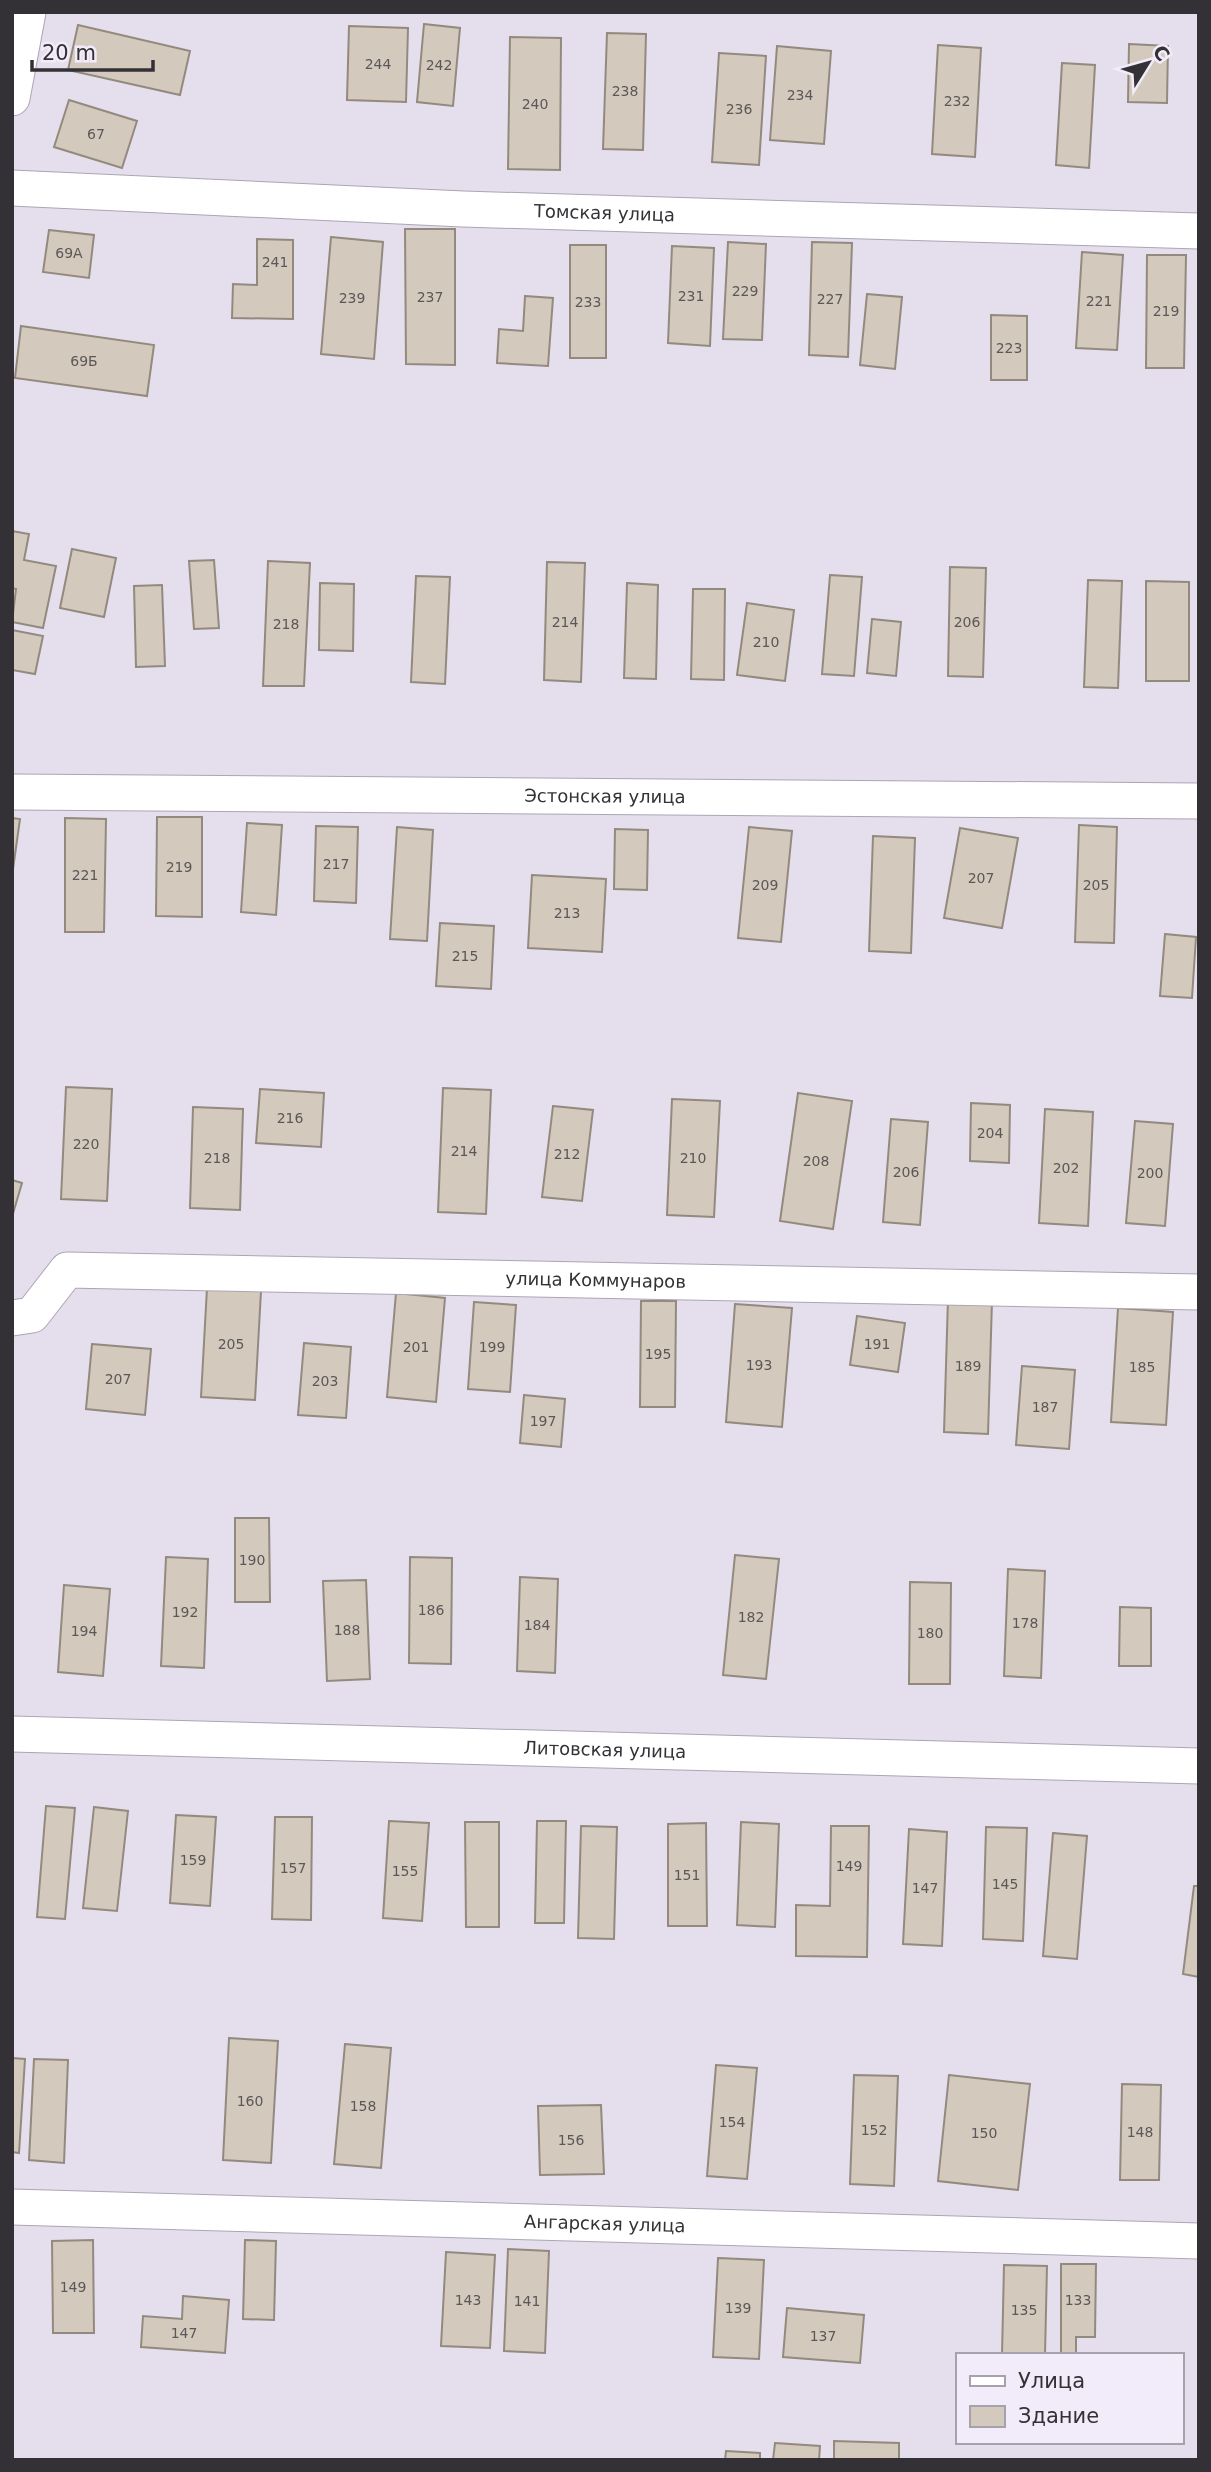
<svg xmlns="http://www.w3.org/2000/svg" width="1211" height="2472" font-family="'DejaVu Sans',sans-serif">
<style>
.building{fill:#d3cabd;stroke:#938a7f;stroke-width:2}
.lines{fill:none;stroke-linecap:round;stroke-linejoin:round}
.minor-casing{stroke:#aca5b3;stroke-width:37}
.minor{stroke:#fff;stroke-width:35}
.labels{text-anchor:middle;stroke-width:5;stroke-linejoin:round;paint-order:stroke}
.number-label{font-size:14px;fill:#5c5758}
.street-label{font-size:18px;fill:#343136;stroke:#f2ebf9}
</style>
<rect width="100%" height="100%" fill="#e5deec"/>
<g class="building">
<polygon points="424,24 460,28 453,106 417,102"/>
<polygon points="78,25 190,51 180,95 68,70"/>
<polygon points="349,26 408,28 406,102 347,100"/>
<polygon points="607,33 646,34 643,150 603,149"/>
<polygon points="510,37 561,38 560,170 508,169"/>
<polygon points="1129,44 1168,46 1167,103 1128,102"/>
<polygon points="938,45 981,48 975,157 932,154"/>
<polygon points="777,46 831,51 824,144 770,140"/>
<polygon points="719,53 766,56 759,165 712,162"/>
<polygon points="1062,63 1095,65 1089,168 1056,165"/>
<polygon points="69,100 137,121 122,168 54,147"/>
<polygon points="405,229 455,229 455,365 406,364"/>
<polygon points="49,230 94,235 89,278 43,272"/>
<polygon points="331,237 383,242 374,359 321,354"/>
<polygon points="257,239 293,240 293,319 232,318 233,284 257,285"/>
<polygon points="728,242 766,244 762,340 723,339"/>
<polygon points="812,242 852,243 848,357 809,355"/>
<rect x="570" y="245" width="36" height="113"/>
<polygon points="672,246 714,248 710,346 668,343"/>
<polygon points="1082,252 1123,255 1117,350 1076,348"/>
<polygon points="1147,255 1186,255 1184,368 1146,368"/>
<polygon points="867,294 902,297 895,369 860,365"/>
<polygon points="525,296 553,298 548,366 497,363 499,329 523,331"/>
<polygon points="991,315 1027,316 1027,380 991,380"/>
<polygon points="21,326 154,345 147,396 15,378"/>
<polygon points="12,531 29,534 24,560 56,566 43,628 12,622 16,589 12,588"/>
<polygon points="72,549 116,558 104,617 60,608"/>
<polygon points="214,560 219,628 194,629 189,561"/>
<polygon points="268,561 310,563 304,686 263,686"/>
<polygon points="547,562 585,563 581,682 544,680"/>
<polygon points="950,567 986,568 983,677 948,676"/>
<polygon points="830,575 862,577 854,676 822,674"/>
<polygon points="416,576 450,577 445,684 411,682"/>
<polygon points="1088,580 1122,581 1118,688 1084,687"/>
<polygon points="1146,581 1189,582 1189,681 1146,681"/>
<polygon points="320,583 354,584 353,651 319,650"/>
<polygon points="627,583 658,585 656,679 624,678"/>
<polygon points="162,585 165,666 136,667 134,586"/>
<polygon points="693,589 725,589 724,680 691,679"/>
<polygon points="747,603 794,610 785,681 737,675"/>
<polygon points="872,619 901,622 896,676 867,673"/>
<polygon points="12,630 43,636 35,674 12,670"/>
<polygon points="157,817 202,817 202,917 156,916"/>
<polygon points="12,818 20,819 12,876"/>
<polygon points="65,818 106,819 104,932 65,932"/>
<polygon points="247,823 282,825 276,915 241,912"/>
<polygon points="1079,825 1117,827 1114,943 1075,942"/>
<polygon points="316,826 358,827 356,903 314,901"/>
<polygon points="397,827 433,830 427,941 390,939"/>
<polygon points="749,827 792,831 781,942 738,938"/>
<polygon points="960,828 1018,838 1002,928 944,918"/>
<polygon points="615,829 648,830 647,890 614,889"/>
<polygon points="873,836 915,838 911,953 869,951"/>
<polygon points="532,875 606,879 602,952 528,948"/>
<polygon points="440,923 494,926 491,989 436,986"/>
<polygon points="1165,934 1196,937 1192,998 1160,996"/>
<polygon points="66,1087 112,1089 107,1201 61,1199"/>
<polygon points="443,1088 491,1090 486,1214 438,1212"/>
<polygon points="260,1089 324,1093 321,1147 256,1143"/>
<polygon points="798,1093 852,1101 833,1229 780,1221"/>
<polygon points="672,1099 720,1101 714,1217 667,1215"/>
<polygon points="971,1103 1010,1105 1009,1163 970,1161"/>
<polygon points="553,1106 593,1110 582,1201 542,1197"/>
<polygon points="193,1107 243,1109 240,1210 190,1208"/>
<polygon points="1045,1109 1093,1112 1088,1226 1039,1223"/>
<polygon points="891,1119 928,1122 920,1225 883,1222"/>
<polygon points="1135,1121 1173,1124 1165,1226 1126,1223"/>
<polygon points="12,1180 22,1183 12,1217"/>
<polygon points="207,1288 261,1291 255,1400 201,1397"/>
<polygon points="396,1293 445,1298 436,1402 387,1397"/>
<polygon points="948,1299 992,1301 988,1434 944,1432"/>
<polygon points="641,1301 676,1301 675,1407 640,1407"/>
<polygon points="474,1302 516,1305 510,1392 468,1389"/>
<polygon points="735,1304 792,1308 782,1427 726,1422"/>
<polygon points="1118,1308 1173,1312 1166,1425 1111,1422"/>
<polygon points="857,1316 905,1323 898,1372 850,1365"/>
<polygon points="304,1343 351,1347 346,1418 298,1415"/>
<polygon points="92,1344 151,1349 145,1415 86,1409"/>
<polygon points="1022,1366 1075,1370 1069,1449 1016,1445"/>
<polygon points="524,1395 565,1399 561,1447 520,1443"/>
<polygon points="235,1518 269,1518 270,1602 235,1602"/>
<polygon points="735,1555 779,1559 766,1679 723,1675"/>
<polygon points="166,1557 208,1559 204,1668 161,1666"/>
<polygon points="410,1557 452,1558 451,1664 409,1663"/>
<polygon points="1008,1569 1045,1571 1041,1678 1004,1676"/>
<polygon points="520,1577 558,1579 555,1673 517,1671"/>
<polygon points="366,1580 370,1679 327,1681 323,1581"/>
<polygon points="910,1582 951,1583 950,1684 909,1684"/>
<polygon points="64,1585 110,1589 103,1676 58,1672"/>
<polygon points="1120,1607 1151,1608 1151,1666 1119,1666"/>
<polygon points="46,1806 75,1808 65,1919 37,1917"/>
<polygon points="94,1807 128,1811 117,1911 83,1908"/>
<polygon points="176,1815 216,1817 210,1906 170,1903"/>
<polygon points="275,1817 312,1817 311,1920 272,1919"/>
<polygon points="389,1821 429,1823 422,1921 383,1918"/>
<polygon points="537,1821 566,1821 564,1923 535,1923"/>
<polygon points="465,1822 499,1822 499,1927 466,1927"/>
<polygon points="741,1822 779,1824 775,1927 737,1925"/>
<polygon points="706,1823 707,1926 668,1926 668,1824"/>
<polygon points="581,1826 617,1827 614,1939 578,1938"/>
<polygon points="831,1826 869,1826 867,1957 796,1956 796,1905 830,1906"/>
<polygon points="986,1827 1027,1828 1023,1941 983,1939"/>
<polygon points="909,1829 947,1832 942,1946 903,1944"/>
<polygon points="1053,1833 1087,1836 1077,1959 1043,1956"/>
<polygon points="1194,1886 1199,1886 1199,1977 1183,1974"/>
<polygon points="229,2038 278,2041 271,2163 223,2160"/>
<polygon points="345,2044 391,2048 381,2168 334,2164"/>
<polygon points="12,2058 25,2059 19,2153 12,2152"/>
<polygon points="34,2059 68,2060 64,2163 29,2160"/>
<polygon points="716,2065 757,2068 747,2179 707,2176"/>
<polygon points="854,2075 898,2076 894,2186 850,2184"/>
<polygon points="949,2075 1030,2084 1018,2190 938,2181"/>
<polygon points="1122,2084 1161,2085 1159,2180 1120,2180"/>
<polygon points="601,2105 604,2174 540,2175 538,2106"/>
<polygon points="93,2240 94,2333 53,2333 52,2241"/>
<polygon points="245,2240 276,2241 274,2320 243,2319"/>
<polygon points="508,2249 549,2251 545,2353 504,2351"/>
<polygon points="446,2252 495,2255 490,2348 441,2346"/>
<polygon points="718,2258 764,2260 759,2359 713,2357"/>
<polygon points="1061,2264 1096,2264 1095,2337 1076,2337 1076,2355 1061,2355"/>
<polygon points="1004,2265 1047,2266 1045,2355 1002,2355"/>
<polygon points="183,2296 229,2300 225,2353 141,2347 143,2316 182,2319"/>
<polygon points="787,2308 864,2315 860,2363 783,2357"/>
<polygon points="834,2441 899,2443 899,2460 834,2460"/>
<polygon points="775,2443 820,2446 819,2460 773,2460"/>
<polygon points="726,2451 760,2453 760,2460 725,2460"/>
</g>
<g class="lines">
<g class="minor-casing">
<g id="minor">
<polyline points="12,98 28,12"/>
<path id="s1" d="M12 188 463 209 1199 231"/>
<path id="s2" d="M12 792 1199 801"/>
<path id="s3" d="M12 1318 32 1315 67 1270 1199 1292"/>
<path id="s4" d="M12 1734 1199 1766"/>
<path id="s5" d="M12 2207 1199 2241"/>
</g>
</g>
<use href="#minor" class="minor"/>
</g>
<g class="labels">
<g class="number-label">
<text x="378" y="69">244</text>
<text x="439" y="70">242</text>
<text x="625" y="96">238</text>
<text x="800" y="100">234</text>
<text x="957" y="106">232</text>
<text x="535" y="109">240</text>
<text x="739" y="114">236</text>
<text x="96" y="139">67</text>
<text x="69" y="258">69А</text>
<text x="275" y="267">241</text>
<text x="745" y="296">229</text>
<text x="691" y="301">231</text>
<text x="430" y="302">237</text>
<text x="352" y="303">239</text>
<text x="830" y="304">227</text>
<text x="1099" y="306">221</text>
<text x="588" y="307">233</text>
<text x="1166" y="316">219</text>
<text x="1009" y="353">223</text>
<text x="84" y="366">69Б</text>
<text x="565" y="627">214</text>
<text x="967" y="627">206</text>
<text x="286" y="629">218</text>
<text x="766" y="647">210</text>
<text x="336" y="869">217</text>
<text x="179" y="872">219</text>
<text x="85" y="880">221</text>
<text x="981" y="883">207</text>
<text x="765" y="890">209</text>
<text x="1096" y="890">205</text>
<text x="567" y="918">213</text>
<text x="465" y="961">215</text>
<text x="290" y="1123">216</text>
<text x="990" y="1138">204</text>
<text x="86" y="1149">220</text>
<text x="464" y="1156">214</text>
<text x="567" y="1159">212</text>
<text x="217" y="1163">218</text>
<text x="693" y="1163">210</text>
<text x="816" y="1166">208</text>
<text x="1066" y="1173">202</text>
<text x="906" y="1177">206</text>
<text x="1150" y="1178">200</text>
<text x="231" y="1349">205</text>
<text x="877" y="1349">191</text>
<text x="416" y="1352">201</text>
<text x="492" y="1352">199</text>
<text x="658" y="1359">195</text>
<text x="759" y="1370">193</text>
<text x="968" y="1371">189</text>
<text x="1142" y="1372">185</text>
<text x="118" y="1384">207</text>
<text x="325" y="1386">203</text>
<text x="1045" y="1412">187</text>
<text x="543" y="1426">197</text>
<text x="252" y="1565">190</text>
<text x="431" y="1615">186</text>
<text x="185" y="1617">192</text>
<text x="751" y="1622">182</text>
<text x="1025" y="1628">178</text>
<text x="537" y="1630">184</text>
<text x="347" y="1635">188</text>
<text x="84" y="1636">194</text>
<text x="930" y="1638">180</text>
<text x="193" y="1865">159</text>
<text x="849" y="1871">149</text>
<text x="293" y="1873">157</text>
<text x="405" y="1876">155</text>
<text x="687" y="1880">151</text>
<text x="1005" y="1889">145</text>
<text x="925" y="1893">147</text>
<text x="250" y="2106">160</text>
<text x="363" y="2111">158</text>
<text x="732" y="2127">154</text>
<text x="874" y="2135">152</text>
<text x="1140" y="2137">148</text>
<text x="984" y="2138">150</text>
<text x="571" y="2145">156</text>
<text x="73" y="2292">149</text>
<text x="468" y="2305">143</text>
<text x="1078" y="2305">133</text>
<text x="527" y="2306">141</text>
<text x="738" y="2313">139</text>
<text x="1024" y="2315">135</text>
<text x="184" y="2338">147</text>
<text x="823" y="2341">137</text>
</g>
<g class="street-label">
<text dy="6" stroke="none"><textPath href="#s1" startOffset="593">Томская улица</textPath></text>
<text dy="6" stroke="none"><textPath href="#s2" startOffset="593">Эстонская улица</textPath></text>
<text dy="6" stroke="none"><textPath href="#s3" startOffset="606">улица Коммунаров</textPath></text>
<text dy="6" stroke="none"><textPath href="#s4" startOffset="593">Литовская улица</textPath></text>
<text dy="6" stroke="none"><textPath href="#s5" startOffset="593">Ангарская улица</textPath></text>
</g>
</g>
<rect width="1211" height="2472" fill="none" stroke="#343136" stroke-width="28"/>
<rect x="956" y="2353" width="228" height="91" fill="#f2ebf9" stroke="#a6a1ab" stroke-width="2"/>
<rect x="970" y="2376" width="35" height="10" fill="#ffffff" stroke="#a6a1ab" stroke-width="2"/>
<text x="1018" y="2388" font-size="21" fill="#343136">Улица</text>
<rect x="970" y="2406" width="35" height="21" fill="#d3cabd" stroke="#a6a1ab" stroke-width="2"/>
<text x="1018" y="2423" font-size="21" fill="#343136">Здание</text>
<g transform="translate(1148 63) rotate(53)" stroke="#f2ebf9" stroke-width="5" paint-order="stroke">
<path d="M0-5L12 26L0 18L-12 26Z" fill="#343136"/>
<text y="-10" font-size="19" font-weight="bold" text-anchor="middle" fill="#343136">С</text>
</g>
<path d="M32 60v10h121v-10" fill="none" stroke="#343136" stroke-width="3.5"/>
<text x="42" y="60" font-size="21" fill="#343136" stroke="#f2ebf9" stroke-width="5" paint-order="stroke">20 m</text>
</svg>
